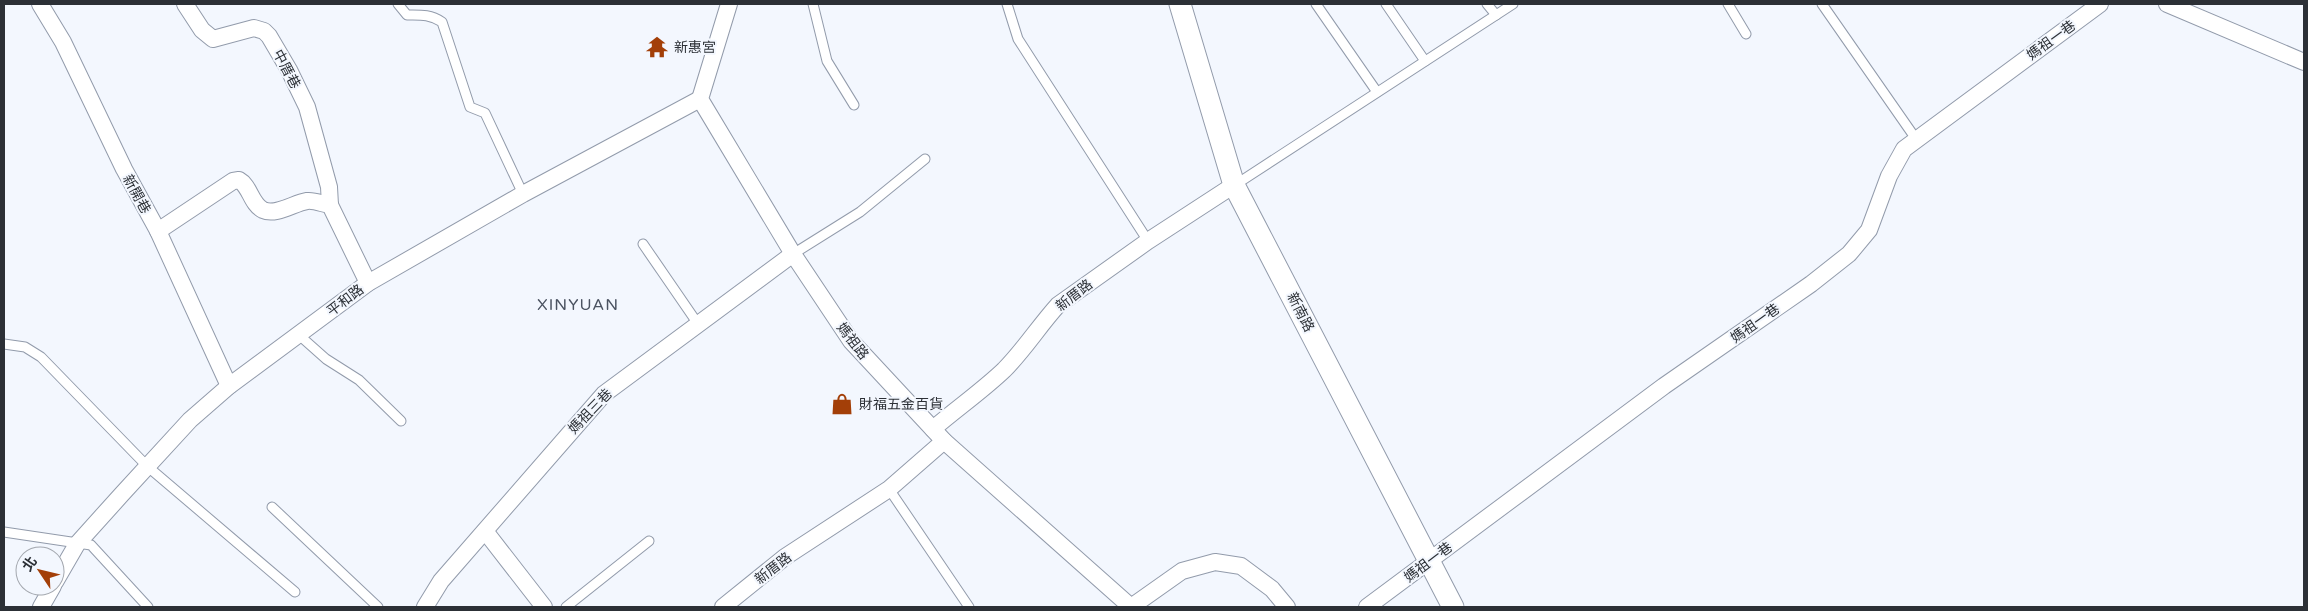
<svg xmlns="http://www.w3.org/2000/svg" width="2308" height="611" font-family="'Varela Round','Noto Sans TC',sans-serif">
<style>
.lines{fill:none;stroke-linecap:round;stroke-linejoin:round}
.service-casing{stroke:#929bab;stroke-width:11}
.minor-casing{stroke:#929bab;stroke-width:18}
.tertiary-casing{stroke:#929bab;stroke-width:23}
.service{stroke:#fff;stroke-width:9}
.minor{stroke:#fff;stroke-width:16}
.tertiary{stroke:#fff;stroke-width:21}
.labels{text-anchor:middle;stroke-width:4;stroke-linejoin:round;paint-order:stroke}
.street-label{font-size:14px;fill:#2c3036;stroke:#f3f7fe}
.poi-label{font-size:14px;fill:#2c3036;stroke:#f3f7fe;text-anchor:start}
.quarter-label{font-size:16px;letter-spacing:1px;fill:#4b5361;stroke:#f3f7fe}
</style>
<rect width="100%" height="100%" fill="#f3f7fe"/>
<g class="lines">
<g class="service-casing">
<g id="service">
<path d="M398 4 407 15C420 15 430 14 442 22L470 107 485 113 523 194"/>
<polyline points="813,4 827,61 854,105"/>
<polyline points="1007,4 1018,39 1148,241"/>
<polyline points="1316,4 1377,92"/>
<polyline points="1386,4 1425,61"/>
<polyline points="1487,4 1496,15"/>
<polyline points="1728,4 1746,34"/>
<polyline points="1822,4 1916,139"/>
<polyline points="1235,185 1513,4"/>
<polyline points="643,244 698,324"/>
<polyline points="793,254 860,212 925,159"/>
<polyline points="299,335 326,359 359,380 401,421"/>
<polyline points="4,344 25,347 41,357 147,466 295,592"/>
<polyline points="889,489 969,607"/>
<polyline points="272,507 378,607"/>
<polyline points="4,532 91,545 148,607"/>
<polyline points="566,607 649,541"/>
</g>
</g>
<g class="minor-casing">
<g id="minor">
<polyline points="40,4 63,42 124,169 158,231 229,386"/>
<polyline points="185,4 202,30 213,39 254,28 264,31 269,36 289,70 307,107 329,187 330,205"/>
<polyline points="729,4 700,99 793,254 851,341 944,441 1131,607"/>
<polyline points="2167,4 2304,62"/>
<path d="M158 231 233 181 239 180C250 186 251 204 263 210 276 216 294 203 307 201 314 200 323 204 330 205L368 283"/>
<path d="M933 429C956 409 982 391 1004 370 1024 350 1039 326 1058 305L1148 241 1234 185"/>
<polyline points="485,531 544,607"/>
<polyline points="55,582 77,544 122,494 190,420 229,386 368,283 523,194 700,99"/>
<polyline points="41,607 53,586"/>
<polyline points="425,607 441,581 604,394 793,254"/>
<polyline points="723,607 785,557 889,489 944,441"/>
<polyline points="1131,607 1182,571 1215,562 1241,566 1272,589 1287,607"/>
<polyline points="1367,607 1664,386 1811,284 1849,254 1869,230 1889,176 1904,149 2100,4"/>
</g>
</g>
<g class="tertiary-casing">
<polyline id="tertiary" points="1180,4 1234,185 1453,607"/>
</g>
<use href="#service" class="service"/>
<use href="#minor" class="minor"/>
<use href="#tertiary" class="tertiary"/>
</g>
<defs>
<g id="temple-bare" transform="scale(1.725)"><path d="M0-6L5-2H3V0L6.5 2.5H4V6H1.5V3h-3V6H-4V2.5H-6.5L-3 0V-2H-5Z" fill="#a33f08" stroke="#f3f7fe" stroke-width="2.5" paint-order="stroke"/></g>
<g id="shop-bare" transform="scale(1.725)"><path d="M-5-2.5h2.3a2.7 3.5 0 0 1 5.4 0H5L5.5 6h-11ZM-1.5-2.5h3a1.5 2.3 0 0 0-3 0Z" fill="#a33f08" stroke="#f3f7fe" stroke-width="2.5" paint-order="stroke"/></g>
</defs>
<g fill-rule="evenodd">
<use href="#temple-bare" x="657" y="47"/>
<use href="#shop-bare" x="842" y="404"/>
</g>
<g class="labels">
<g class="street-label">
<text transform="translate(2051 40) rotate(-36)" y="5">媽祖一巷</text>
<text transform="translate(287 69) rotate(62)" y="5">中厝巷</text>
<text transform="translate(137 194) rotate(61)" y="5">新開巷</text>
<text transform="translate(1074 295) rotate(-38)" y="5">新厝路</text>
<text transform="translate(345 300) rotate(-37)" y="5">平和路</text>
<text transform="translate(1301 312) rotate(63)" y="5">新南路</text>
<text transform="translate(1755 323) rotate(-35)" y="5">媽祖一巷</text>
<text transform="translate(853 341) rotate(52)" y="5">媽祖路</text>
<text transform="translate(590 411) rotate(-46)" y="5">媽祖三巷</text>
<text transform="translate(1428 562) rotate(-37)" y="5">媽祖一巷</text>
<text transform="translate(773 568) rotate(-38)" y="5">新厝路</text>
</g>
<g class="poi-label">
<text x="674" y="52">新惠宮</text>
<text x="859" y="409">財福五金百貨</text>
</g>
<g class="quarter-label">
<text x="578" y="310">XINYUAN</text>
</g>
</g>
<rect width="2308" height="611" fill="none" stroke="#2c3036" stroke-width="10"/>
<g transform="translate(40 571) rotate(305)"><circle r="24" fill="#f3f7fe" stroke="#a3a7ae"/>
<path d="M0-4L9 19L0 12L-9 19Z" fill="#a33f08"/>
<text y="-8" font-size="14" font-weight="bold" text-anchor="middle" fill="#2c3036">北</text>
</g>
</svg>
